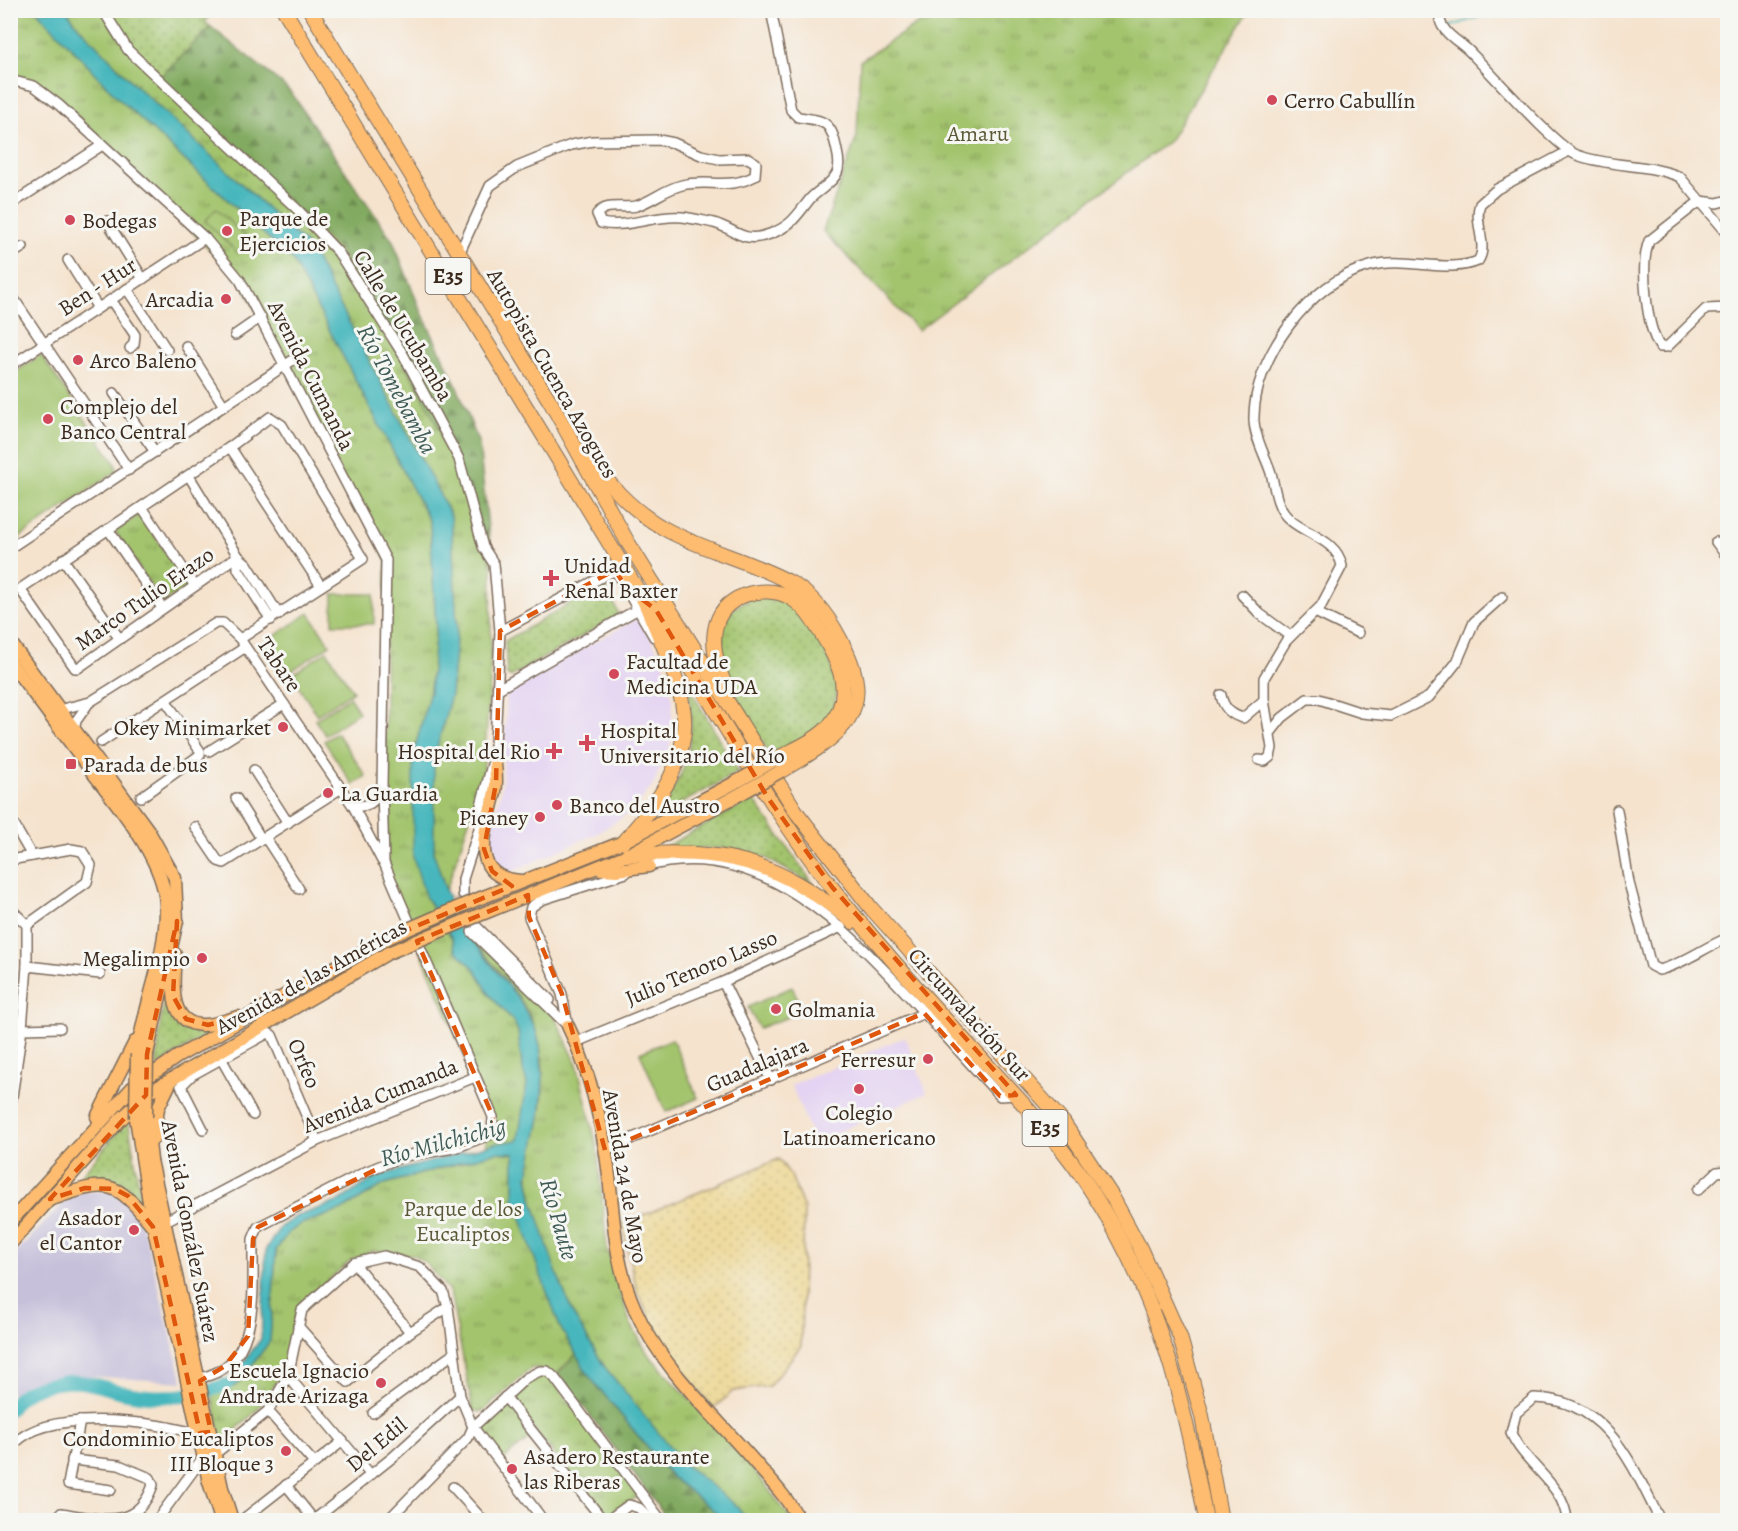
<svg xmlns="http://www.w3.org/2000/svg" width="1738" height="1531" font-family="Alegreya,serif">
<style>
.built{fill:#e4d3f2}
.industrial{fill:#c6c0da}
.grass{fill:url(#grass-dots);stroke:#6f7746;stroke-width:1.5}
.forest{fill:url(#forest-firs);stroke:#5e6a3f;stroke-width:1.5}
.sand{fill:url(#sand-dots);stroke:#94825e;stroke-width:1.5}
.park{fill:url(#park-tufts);stroke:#6f7746;stroke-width:1.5}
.pitch{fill:#a3c46d;stroke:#6f7746;stroke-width:1.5}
.water{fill:#47b7bd;stroke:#41706e;stroke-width:1.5}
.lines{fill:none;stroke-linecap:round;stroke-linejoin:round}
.stream{stroke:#47b7bd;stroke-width:2}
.river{stroke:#47b7bd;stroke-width:14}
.minor-tunnel{stroke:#d0beab;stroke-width:9;stroke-dasharray:9 4.5;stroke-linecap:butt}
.minor-casing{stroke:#7c6b5c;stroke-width:12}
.major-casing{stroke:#7c6b5c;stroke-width:15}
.highway-casing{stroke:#7c6b5c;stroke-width:16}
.minor{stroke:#fff;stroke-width:9}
.major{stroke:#fdbc70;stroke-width:12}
.highway{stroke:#fdbc70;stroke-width:14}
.major-bridge-casing{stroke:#7c6b5c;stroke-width:15;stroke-linecap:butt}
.major-bridge{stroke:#fdbc70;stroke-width:12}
.marked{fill:none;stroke:#df570d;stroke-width:4.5;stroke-dasharray:12 8;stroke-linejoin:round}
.poi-dot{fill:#d1495b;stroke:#f6f6f2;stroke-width:2}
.labels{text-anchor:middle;stroke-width:6;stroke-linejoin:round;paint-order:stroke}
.shield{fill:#f6f6f2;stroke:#73675e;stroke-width:1.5}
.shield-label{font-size:21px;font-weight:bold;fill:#3b2a1e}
.poi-label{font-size:22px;fill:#3b2a1e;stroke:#f6f6f2;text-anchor:start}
.park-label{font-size:22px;fill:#5a5836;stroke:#f6f6f2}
.street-label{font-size:22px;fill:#3b2a1e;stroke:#f6f6f2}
.water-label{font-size:24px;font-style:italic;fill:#3f5b56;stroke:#f6f6f2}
</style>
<defs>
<pattern id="grass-dots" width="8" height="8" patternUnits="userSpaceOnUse" patternTransform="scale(1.5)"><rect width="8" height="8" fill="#a3c46d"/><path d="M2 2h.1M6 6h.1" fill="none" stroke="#869f59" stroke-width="1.8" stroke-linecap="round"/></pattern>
<pattern id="forest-firs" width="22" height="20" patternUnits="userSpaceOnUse" patternTransform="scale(1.5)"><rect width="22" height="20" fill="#82aa60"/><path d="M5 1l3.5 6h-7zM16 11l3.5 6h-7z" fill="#6c8b4f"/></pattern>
<pattern id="sand-dots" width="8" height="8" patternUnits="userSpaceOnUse" patternTransform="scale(1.5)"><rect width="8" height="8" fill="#eeda9e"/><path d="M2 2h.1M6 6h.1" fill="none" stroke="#cdbb88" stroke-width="1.8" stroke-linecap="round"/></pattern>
<pattern id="park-tufts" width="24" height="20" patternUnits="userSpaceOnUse" patternTransform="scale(1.5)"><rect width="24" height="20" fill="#a3c46d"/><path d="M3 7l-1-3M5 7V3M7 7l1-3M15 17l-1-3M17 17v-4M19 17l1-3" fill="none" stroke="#869f59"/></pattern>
</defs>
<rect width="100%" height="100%" fill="#f6f6f2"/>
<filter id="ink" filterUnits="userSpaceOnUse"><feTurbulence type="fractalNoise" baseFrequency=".0167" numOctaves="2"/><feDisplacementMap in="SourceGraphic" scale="12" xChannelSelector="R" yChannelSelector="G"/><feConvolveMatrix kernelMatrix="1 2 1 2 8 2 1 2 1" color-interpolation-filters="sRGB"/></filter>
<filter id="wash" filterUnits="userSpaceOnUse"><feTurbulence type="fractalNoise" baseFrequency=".008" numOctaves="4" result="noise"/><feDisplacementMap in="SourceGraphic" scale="24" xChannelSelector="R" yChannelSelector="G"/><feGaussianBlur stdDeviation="1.35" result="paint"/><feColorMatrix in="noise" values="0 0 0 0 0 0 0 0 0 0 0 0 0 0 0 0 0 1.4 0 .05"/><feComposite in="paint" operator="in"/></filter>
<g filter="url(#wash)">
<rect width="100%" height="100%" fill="#f5e3ce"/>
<g class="built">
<polygon points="640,617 664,664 673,701 670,746 652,787 633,810 598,833 513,871 496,866 487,851 502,786 507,690"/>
<polygon points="905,1037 927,1093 815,1142 791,1085"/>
</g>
<polygon class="industrial" points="110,1191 134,1208 145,1235 183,1382 86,1376 42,1379 11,1396 10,1258 66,1201 82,1192"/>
<g class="grass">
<polygon points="114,11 212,11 205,22 211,27 159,78 114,30 106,17"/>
<polygon points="597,588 607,588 619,615 510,677 507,675 505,641"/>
<path d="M752 598C760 598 772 595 779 598 803 605 831 656 835 679 838 691 836 704 830 715 819 736 789 745 769 754 749 718 700 649 732 610 737 605 746 601 752 598Z"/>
<path d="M688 685 738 772 655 818C689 770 696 743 688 685Z"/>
<polygon points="753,799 814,885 766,858 732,848 661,849"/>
<polygon points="169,986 188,1028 209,1033 156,1067 161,1017"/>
<path d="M128 1119 142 1204C121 1182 107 1175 77 1184L80 1177Z"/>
</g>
<g class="forest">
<polygon points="211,27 281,83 292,94 393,241 418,304 458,389 479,444 492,564 454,458 159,78"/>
<polygon points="576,1354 589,1376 672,1477 725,1520 668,1520 563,1379 556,1375"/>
</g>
<polygon class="sand" points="779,1159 791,1176 804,1209 801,1346 769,1386 733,1391 714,1408 665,1351 637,1291 622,1224"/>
<g class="park">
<polygon points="10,11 37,11 116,96 293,261 430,522 436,627 430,691 413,756 426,898 452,938 455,950 475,969 490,995 514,1021 518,1030 522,1066 527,1083 523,1122 516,1146 487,1149 486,1138 494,1127 384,863 386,560 240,280 69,108 38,83 11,75"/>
<polygon points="67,11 103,11 110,25 188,109 339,249 416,384 454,458 492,565 490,682 483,777 446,891 434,854 433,823 434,759 451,694 457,628 451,516 310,248 132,82 79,27"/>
<polygon points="937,11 1249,11 1169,141 918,330 823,231 857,136 860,61"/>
<polygon points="140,514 188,586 162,603 115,531"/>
<path d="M465 931 472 932 553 1013 577 1064 597 1147 607 1248 630 1323 648 1354 750 1465 792 1520H746C731 1495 703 1484 683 1462 645 1421 597 1364 573 1313 560 1284 528 1203 529 1174 529 1156 536 1138 539 1121 545 1092 545 1059 536 1031 524 994 489 961 465 931Z"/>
<polygon points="497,1152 514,1154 514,1198 560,1327 576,1354 556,1375 539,1368 532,1368 484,1410 479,1412 473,1410 450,1292 425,1262 414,1255 372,1251 351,1260 297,1308 282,1373 257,1410 227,1438 221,1439 212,1395 237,1385 270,1341 276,1250 287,1234 301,1224 342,1210 385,1184"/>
<polygon points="545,1371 640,1494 606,1520 509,1397 535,1372"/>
<polygon points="505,1398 533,1436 500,1462 475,1427"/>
</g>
<g class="pitch">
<polygon points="216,209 250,241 238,253 205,221"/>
<polygon points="41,355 115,463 117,471 11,543 11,375"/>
<rect x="333" y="594" width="41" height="30"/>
<polygon points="309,613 330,645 282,677 261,645"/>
<polygon points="327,651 353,691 317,715 291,675"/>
<polygon points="349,697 359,712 325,735 315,720"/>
<polygon points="337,733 366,776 353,785 324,741"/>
<polygon points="792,987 804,1011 759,1028 748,1007"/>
<polygon points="672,1039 698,1098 666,1112 640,1053"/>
</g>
<polygon class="water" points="37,11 67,11 79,27 132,82 310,248 451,516 457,628 451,694 434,759 434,854 446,891 465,931 518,998 535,1028 540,1045 543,1081 540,1118 528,1176 532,1198 554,1266 573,1314 604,1366 684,1464 738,1507 746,1520 725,1520 672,1477 589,1376 560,1327 538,1268 514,1198 514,1153 497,1152 385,1184 342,1210 301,1224 287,1234 276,1250 270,1341 237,1385 212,1395 209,1386 231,1378 261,1339 266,1249 280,1227 297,1216 337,1202 378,1176 493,1144 518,1140 527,1083 522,1066 518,1031 514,1022 490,995 475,969 455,950 452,938 426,898 413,857 413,756 430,691 436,627 430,522 293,261 116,96"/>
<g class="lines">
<polyline class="stream" points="1446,28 1500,10"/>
<path class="river" d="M10 1409C16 1398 26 1391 39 1387 89 1372 102 1393 148 1396 174 1398 201 1394 226 1385"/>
</g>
</g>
<g filter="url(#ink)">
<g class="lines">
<polyline class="minor-tunnel" points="457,897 472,932"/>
<g class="minor-casing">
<g id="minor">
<polyline points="103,10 128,50 299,211 338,252 404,356 459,459 483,547 494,564 500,631 494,768"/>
<path d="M1444 10 1440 20C1443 34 1462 43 1471 53 1491 73 1556 147 1577 155 1608 167 1653 164 1680 177L1728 234"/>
<path d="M10 80 34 86 59 105 205 238 240 280 386 560 382 786 384 863 493 1117 492 1134 455 1148 404 1156 365 1172 258 1227 253 1239C252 1287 263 1367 199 1378"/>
<path d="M1728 200 1717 203 1700 201 1649 241C1640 264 1646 327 1660 347H1667L1706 309 1728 308"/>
<polyline points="10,205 101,146"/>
<polyline points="107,221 143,279"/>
<path d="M459 254 490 186 517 167 571 145 593 141 659 140 674 143 701 155 719 159 748 158 756 163 755 176C728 190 709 179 682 185 665 189 652 201 636 206 623 209 606 202 597 214L601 223C628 229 655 214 682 217 692 218 704 221 714 223 737 230 743 244 770 234 792 226 797 215 810 199 818 190 832 184 837 173 840 166 839 159 837 151 831 122 827 121 798 117L791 110 771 10"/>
<polyline points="10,255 23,247"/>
<polyline points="68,260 98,308"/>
<polyline points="127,289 167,350"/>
<polyline points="10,293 129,470"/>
<polyline points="111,300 135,335 134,344 130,348"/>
<polyline points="235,335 261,317"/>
<polyline points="186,346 224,406"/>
<polyline points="10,366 205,238"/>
<polyline points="114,393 155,452"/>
<polyline points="230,447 321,586"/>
<polyline points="189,476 238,556 247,564 279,615"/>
<polyline points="142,507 195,586"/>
<polyline points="108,529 162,608"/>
<polyline points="1716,542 1728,558"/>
<polyline points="10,548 293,360"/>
<polyline points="238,556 78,668 75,668 20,589 230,447 270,417 282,425 363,559 240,639"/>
<polyline points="238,556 238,569 271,620"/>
<polyline points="63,559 119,638"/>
<polyline points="1242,595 1260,614 1290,636"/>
<polyline points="1315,612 1358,633"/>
<polyline points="500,631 615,570 654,637"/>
<polyline points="500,688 638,609"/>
<path d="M1221 695C1223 707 1231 715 1243 718L1264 700"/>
<polyline points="58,710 90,702 216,623 223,623 240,639 353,806 382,861"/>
<polyline points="74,731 76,721 88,704"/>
<polyline points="1271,732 1282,718 1307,699 1319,699 1362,713 1391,716 1429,697 1457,662 1474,622 1502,597"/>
<polyline points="101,742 244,648"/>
<polyline points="209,751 284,704"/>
<path d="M1259 760 1265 761 1270 757 1272 748 1264 700V678L1286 641 1321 606 1342 566C1336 533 1289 534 1279 504 1275 495 1274 484 1271 473 1266 457 1255 439 1254 421 1252 359 1310 281 1370 266 1404 256 1449 274 1478 261 1489 246 1473 222 1480 204L1497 189 1569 151"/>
<polyline points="254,770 288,823"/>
<polyline points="141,797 200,755 200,751 166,701"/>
<polyline points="236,798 262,840"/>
<path d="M353 806C369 807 374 803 381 789"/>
<path d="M1617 810 1629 883 1651 966 1659 970C1684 964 1704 947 1728 938"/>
<polyline points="10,818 32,856"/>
<polyline points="477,820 493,761"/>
<polyline points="195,827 218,861 224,863 340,789"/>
<polyline points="265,837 299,889"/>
<polyline points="10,860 71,849 82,851 91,865 87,882 27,925"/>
<path d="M645 867C758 834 849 930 917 1005 945 1035 972 1066 1000 1096L1016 1095"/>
<polyline points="463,894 463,879 484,813"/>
<polyline points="10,908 27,925 27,966 22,1029 10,1110"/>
<polyline points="477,927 550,1000"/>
<polyline points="472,932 568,1026"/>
<polyline points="27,966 100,974"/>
<polyline points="723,982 771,1080"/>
<polyline points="568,1026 562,994 529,917 531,907 541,900 626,873"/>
<polyline points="22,1029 60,1028"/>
<polyline points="576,1042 723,982 841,927"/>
<polyline points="222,1060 253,1115"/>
<polyline points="203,1129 181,1086 192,1075 268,1033 272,1035 317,1141"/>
<polyline points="605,1150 924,1013"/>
<polyline points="1698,1190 1717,1172 1728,1171"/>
<polyline points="160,1224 317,1141 475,1077"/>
<polyline points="354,1263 410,1332"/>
<polyline points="298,1326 348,1382 410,1332 448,1307"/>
<polyline points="288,1376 370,1474"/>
<polyline points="505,1397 603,1520"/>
<polyline points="268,1411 314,1463"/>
<polyline points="373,1413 453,1354"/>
<polyline points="80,1421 68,1484 111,1490"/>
<path d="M10 1449C36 1411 123 1420 162 1426 175 1428 190 1433 203 1433"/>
<polyline points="286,1485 314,1520"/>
<polyline points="453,1487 483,1520"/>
<path d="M61 1513C101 1519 137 1531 153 1485L150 1478 119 1465 72 1460"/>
<polyline points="157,1520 204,1456 216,1453 268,1411 288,1376 302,1310 354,1263 384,1256 420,1267 443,1291 448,1307 460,1396 473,1427 543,1520"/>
<polyline points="242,1520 343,1441"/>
<polyline points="314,1520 393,1457 460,1396"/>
<polyline points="388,1520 468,1438 473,1427 526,1378 540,1371 547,1371 554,1377 661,1520"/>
<polyline points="608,1520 629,1505 639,1508 651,1520"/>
<path d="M1567 1520C1564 1484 1525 1465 1511 1433L1516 1413 1534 1398C1607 1399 1632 1465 1660 1520"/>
</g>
</g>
<g class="major-casing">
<g id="major">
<polyline points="10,642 148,830 175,878 177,921 147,1054"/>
<path d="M10 662C35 695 59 728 84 761 112 799 165 857 166 906 167 955 144 1005 137 1054"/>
<path d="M495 764C496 773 497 783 495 792 487 828 465 877 521 881"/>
<polyline points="601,869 617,870 649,866"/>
<polyline points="473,901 623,842 738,781"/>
<polyline points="477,916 627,855 742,793"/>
<path d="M175 954C174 977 166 1023 201 1025 213 1026 226 1020 238 1017"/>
<path d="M568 1026C586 1063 598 1107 605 1148 615 1205 610 1253 635 1309 660 1366 711 1412 752 1459 768 1478 788 1498 799 1520"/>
<polyline points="97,1117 135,1042"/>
<polyline points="146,1117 151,1160 222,1488 232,1520"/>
<polyline points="136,1118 151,1215 209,1482 221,1520"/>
<polyline points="154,1138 158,1108 171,1081"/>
<path d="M52 1199C107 1180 114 1178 152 1225"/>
<polyline points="10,1222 132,1088 177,1057 383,940"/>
<polyline points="10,1244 120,1120 150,1092 388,953"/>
</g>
</g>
<g class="highway-casing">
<g id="highway">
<path d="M284 10 645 602C658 634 674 667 682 702 694 756 657 805 623 842"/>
<polyline points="310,10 551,403 627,541 797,813 871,908 1063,1122 1113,1198 1140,1248 1180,1337 1202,1416 1221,1520"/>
<path d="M583 450C606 481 630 510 665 529 705 551 751 561 791 583 812 595 828 616 839 637 881 712 842 735 781 771"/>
<path d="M645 602 656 610C713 705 766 803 834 890 875 942 920 992 965 1041 1010 1090 1059 1138 1094 1195 1160 1299 1184 1401 1206 1520"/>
<path d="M723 680C710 648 707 609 745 595 759 590 776 590 789 597 802 604 809 615 817 627 837 657 857 694 829 726 816 741 792 750 775 760"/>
<path d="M627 855C725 848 774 859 853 922"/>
</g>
</g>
<use href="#minor" class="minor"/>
<use href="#major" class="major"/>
<use href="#highway" class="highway"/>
<g class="major-bridge-casing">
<g id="major-bridge">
<polyline points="738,781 775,760"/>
<polyline points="742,793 781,771"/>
<polyline points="383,940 473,901"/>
<polyline points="388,953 477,916"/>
<polyline points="146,1117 147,1054"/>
<polyline points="136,1118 137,1054"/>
</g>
</g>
<use href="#major-bridge" class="major-bridge"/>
</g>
</g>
<path class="marked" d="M615 570 625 586 656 610 768 798 832 887 1016 1095 1000 1096 924 1013 605 1150 562 994 529 917 528 895 507 904 417 941 493 1117 492 1134 455 1148 404 1156 258 1227 253 1239 248 1336 225 1366 200 1381 211 1432 200 1433 153 1227 128 1196 115 1189 85 1188 50 1199 146 1095 147 1054 177 921 173 996 186 1019 208 1025 253 1013 383 940 512 886 492 871 484 849 496 783 500 631Z"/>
<g class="poi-dot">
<circle cx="1272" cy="100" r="6"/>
<circle cx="70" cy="220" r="6"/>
<circle cx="227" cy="231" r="6"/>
<circle cx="226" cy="299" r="6"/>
<circle cx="78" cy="360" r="6"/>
<circle cx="48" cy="419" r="6"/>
<path d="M548 569h6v6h6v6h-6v6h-6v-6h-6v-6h6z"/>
<circle cx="614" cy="674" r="6"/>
<circle cx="283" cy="727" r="6"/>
<path d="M584 734h6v6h6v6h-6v6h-6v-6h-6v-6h6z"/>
<path d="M551 742h6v6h6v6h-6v6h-6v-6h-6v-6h6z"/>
<rect x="65" y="758" width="12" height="12" rx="3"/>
<circle cx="328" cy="793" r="6"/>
<circle cx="557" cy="805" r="6"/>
<circle cx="540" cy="817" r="6"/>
<circle cx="202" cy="958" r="6"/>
<circle cx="776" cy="1009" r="6"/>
<circle cx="928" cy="1059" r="6"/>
<circle cx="859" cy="1089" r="6"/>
<circle cx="134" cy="1230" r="6"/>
<circle cx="381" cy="1383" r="6"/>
<circle cx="286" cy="1451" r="6"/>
<circle cx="512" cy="1469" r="6"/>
</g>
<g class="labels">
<g class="shield">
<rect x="425.5" y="258" width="45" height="36" rx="4.5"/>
<rect x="1022.5" y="1110" width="45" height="36" rx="4.5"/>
</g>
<g class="shield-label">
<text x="448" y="283">E35</text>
<text x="1045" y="1135">E35</text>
</g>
<g class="poi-label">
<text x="1284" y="108">Cerro Cabullín</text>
<text x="239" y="226">Parque de<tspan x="239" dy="25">Ejercicios</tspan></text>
<text x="82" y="228">Bodegas</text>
<text x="214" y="307" text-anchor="end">Arcadia</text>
<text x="90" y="368">Arco Baleno</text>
<text x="60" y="414">Complejo del<tspan x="60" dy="25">Banco Central</tspan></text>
<text x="564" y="573">Unidad<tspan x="564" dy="25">Renal Baxter</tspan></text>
<text x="626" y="669">Facultad de<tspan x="626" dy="25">Medicina UDA</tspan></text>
<text x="271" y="735" text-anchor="end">Okey Minimarket</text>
<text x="600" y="738">Hospital<tspan x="600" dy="25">Universitario del Río</tspan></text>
<text x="540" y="759" text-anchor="end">Hospital del Rio</text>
<text x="83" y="772">Parada de bus</text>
<text x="340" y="801">La Guardia</text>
<text x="569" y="813">Banco del Austro</text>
<text x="528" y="825" text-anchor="end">Picaney</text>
<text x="190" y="966" text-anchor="end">Megalimpio</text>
<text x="788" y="1017">Golmania</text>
<text x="916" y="1067" text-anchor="end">Ferresur</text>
<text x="859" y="1120" text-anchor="middle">Colegio<tspan x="859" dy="25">Latinoamericano</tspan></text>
<text x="122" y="1225" text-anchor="end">Asador<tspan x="122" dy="25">el Cantor</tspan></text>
<text x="369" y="1378" text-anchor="end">Escuela Ignacio<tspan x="369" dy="25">Andrade Arizaga</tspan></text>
<text x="274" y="1446" text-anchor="end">Condominio Eucaliptos<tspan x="274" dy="25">III Bloque 3</tspan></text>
<text x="524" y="1464">Asadero Restaurante<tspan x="524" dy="25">las Riberas</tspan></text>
</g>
<g class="park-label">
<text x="978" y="141">Amaru</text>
<text x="463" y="1216">Parque de los<tspan x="463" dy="25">Eucaliptos</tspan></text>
</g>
<g class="street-label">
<text transform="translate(97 286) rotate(-33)" y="8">Ben - Hur</text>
<text transform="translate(404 325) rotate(59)" y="8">Calle de Ucubamba</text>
<text transform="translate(553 373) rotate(60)" y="8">Autopista Cuenca Azogues</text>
<text transform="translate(312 375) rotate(63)" y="8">Avenida Cumanda</text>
<text transform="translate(144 598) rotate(-35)" y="8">Marco Tulio Erazo</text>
<text transform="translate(280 664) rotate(56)" y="8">Tabare</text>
<text transform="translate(701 967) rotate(-23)" y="8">Julio Tenoro Lasso</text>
<text transform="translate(311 976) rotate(-29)" y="8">Avenida de las Américas</text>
<text transform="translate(970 1014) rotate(48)" y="8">Circunvalación Sur</text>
<text transform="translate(305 1063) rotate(67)" y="8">Orfeo</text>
<text transform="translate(757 1064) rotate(-23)" y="8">Guadalajara</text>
<text transform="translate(380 1095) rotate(-22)" y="8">Avenida Cumanda</text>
<text transform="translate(626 1176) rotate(80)" y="8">Avenida 24 de Mayo</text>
<text transform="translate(191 1231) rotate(79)" y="8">Avenida González Suárez</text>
<text transform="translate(376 1444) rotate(-40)" y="8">Del Edil</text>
</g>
<g class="water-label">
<text transform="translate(397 389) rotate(62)" y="8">Río Tomebamba</text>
<text transform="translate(443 1142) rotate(-15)" y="8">Río Milchichig</text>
<text transform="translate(559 1219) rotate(74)" y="8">Río Paute</text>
</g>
</g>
<rect width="1738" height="1531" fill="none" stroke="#f6f6f2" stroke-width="36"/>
</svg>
